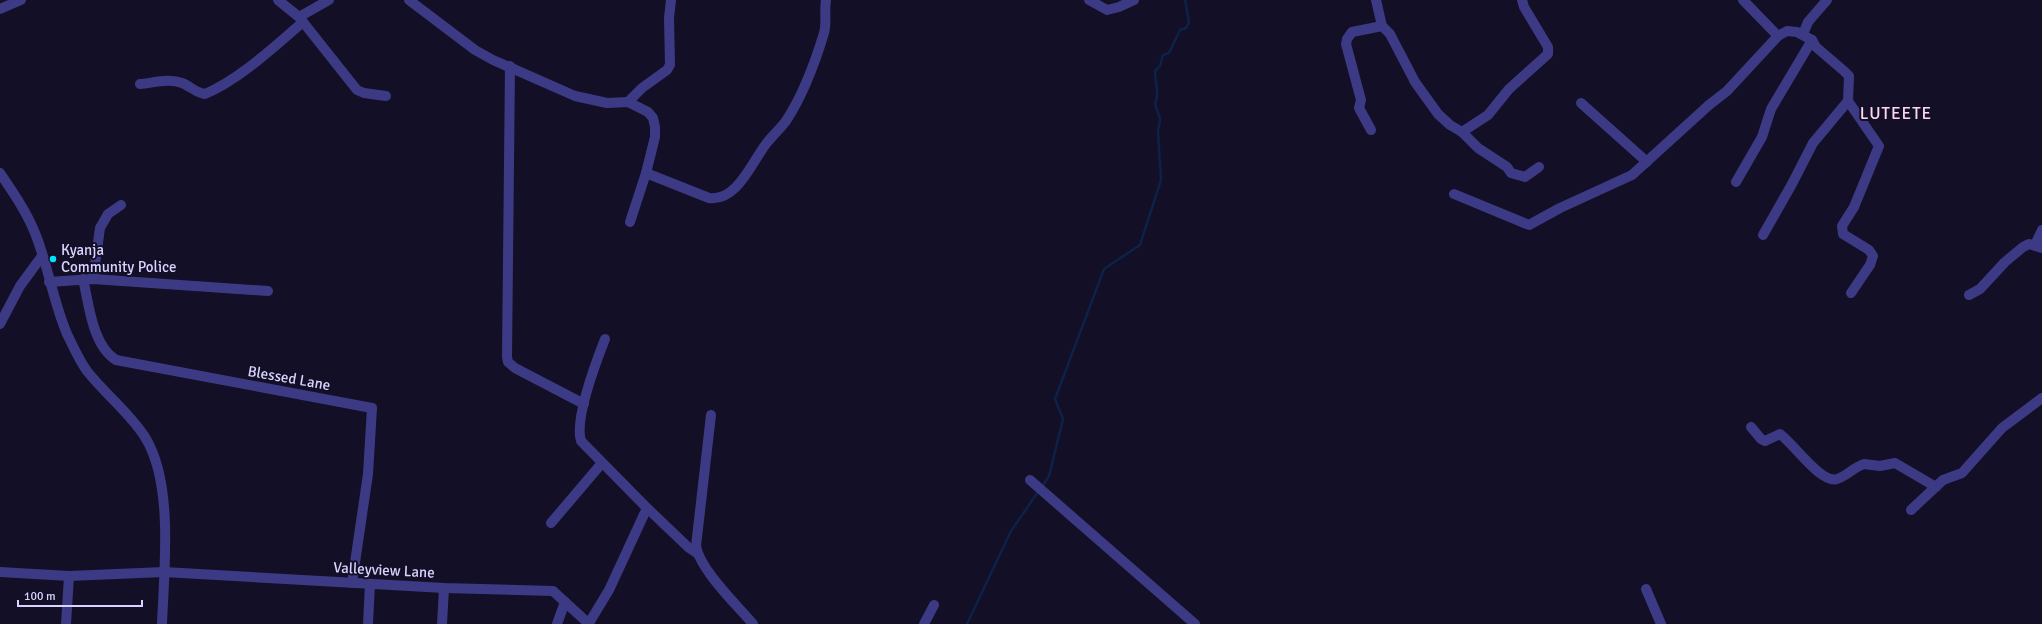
<svg xmlns="http://www.w3.org/2000/svg" width="2042" height="624" font-family="Signika,sans-serif">
<style>
.lines{fill:none;stroke-linecap:round;stroke-linejoin:round}
.stream{stroke:#0c2248;stroke-width:2.5}
.minor{stroke:#3d3a85;stroke-width:10}
.poi-dot{fill:#00e5ff;stroke:#130f26;stroke-width:1.5}
.labels{text-anchor:middle;stroke-width:4;stroke-linejoin:round;paint-order:stroke}
.poi-label{font-size:15px;fill:#d9d4ff;stroke:#130f26;text-anchor:start}
.street-label{font-size:15px;fill:#d9d4ff;stroke:#130f26}
.quarter-label{font-size:17px;letter-spacing:1px;fill:#ffd6f0;stroke:#130f26}
</style>
<rect width="100%" height="100%" fill="#130f26"/>
<g class="lines">
<g class="stream">
<path d="M1041 488 1049 476 1063 419 1055 399 1104 269 1140 245 1161 180 1158 132 1160 119 1155 104C1160 92 1155 84 1155 71L1160 66 1163 55 1169 53C1173 45 1176 38 1180 30L1186 28 1189 22 1185 0"/>
<polyline points="967,624 1011,531 1038,492"/>
</g>
<g class="minor">
<polyline points="278,0 299,17 329,0"/>
<polyline points="409,0 475,50 493,60 575,96 607,103 628,102 648,112 653,118 655,127 655,137 646,173 630,222"/>
<polyline points="1089,0 1107,10 1119,7 1134,0"/>
<polyline points="1376,0 1382,26 1390,34 1415,82 1438,114 1450,125 1462,132 1478,148 1507,167 1511,173 1525,177 1539,167"/>
<polyline points="1743,0 1778,36"/>
<polyline points="0,9 21,0"/>
<polyline points="299,17 357,90 364,93 386,96"/>
<polyline points="1803,34 1808,22 1827,0"/>
<polyline points="510,66 507,357 508,362 515,368 584,404"/>
<path d="M140 84C153 83 169 78 182 83 190 86 196 93 205 94 239 80 275 46 303 22"/>
<polyline points="628,102 642,88 667,70 670,65 669,18 671,0"/>
<polyline points="1581,103 1647,162"/>
<polyline points="1371,130 1359,108 1361,100 1346,44 1347,39 1352,32 1382,26"/>
<polyline points="1462,132 1488,115 1509,89 1548,54 1548,47 1524,7 1522,0"/>
<path d="M0 173C13 192 26 211 35 233 48 265 53 301 67 334 73 346 79 360 87 371 105 394 129 412 145 437 174 484 164 570 162 624"/>
<path d="M646 173 709 198C737 202 752 162 766 144 772 136 780 129 786 121 803 95 815 63 824 33 827 23 824 11 826 0"/>
<polyline points="1736,182 1762,137 1771,109 1812,40"/>
<polyline points="1454,194 1529,225 1560,208 1632,175 1709,105 1727,91 1778,36 1787,31 1797,32 1812,40 1816,47 1844,71 1849,76 1848,101 1879,146 1854,207 1842,226 1843,234 1869,250 1873,256 1870,265 1851,293"/>
<polyline points="1763,235 1792,184 1813,143 1848,101"/>
<polyline points="2035,245 2042,230"/>
<path d="M83 279C89 304 92 345 116 360L372 408 368 474 352 583"/>
<polyline points="93,279 100,228 108,214 121,205"/>
<polyline points="49,282 93,279 268,291"/>
<polyline points="1969,295 1980,289 2005,262 2023,247 2029,244 2042,248"/>
<polyline points="0,324 20,286 42,256"/>
<path d="M605 339C596 362 574 419 581 441L647 508 688 547 697 553"/>
<path d="M711 415 696 546C700 570 737 605 753 624"/>
<path d="M1751 427 1761 439 1765 441 1780 434C1793 443 1821 484 1837 479 1847 476 1854 467 1864 464L1880 466 1895 463 1936 487"/>
<polyline points="1030,480 1195,624"/>
<polyline points="1911,510 1943,480 1962,473 2002,428 2042,398"/>
<polyline points="551,523 602,463"/>
<polyline points="0,572 69,576 164,572 444,588 553,591 589,624"/>
<polyline points="1646,589 1661,624"/>
<polyline points="589,623 609,590 647,508"/>
<polyline points="66,624 69,576"/>
<polyline points="368,624 370,584"/>
<polyline points="442,624 444,588"/>
<polyline points="557,624 565,602"/>
<polyline points="924,624 934,605"/>
</g>
</g>
<circle class="poi-dot" cx="53" cy="259" r="4"/>
<g class="labels">
<g class="poi-label">
<text x="61" y="255">Kyanja<tspan x="61" dy="17">Community Police</tspan></text>
</g>
<g class="street-label">
<text transform="translate(289 378) rotate(10)" y="5">Blessed Lane</text>
<text transform="translate(384 570) rotate(3)" y="5">Valleyview Lane</text>
</g>
<g class="quarter-label">
<text x="1896" y="119">LUTEETE</text>
</g>
</g>
<path d="M18 600v6h124v-6" fill="none" stroke="#d9d4ff" stroke-width="2"/>
<text x="24" y="600" font-size="12" fill="#d9d4ff" stroke="#130f26" stroke-width="3" paint-order="stroke">100 m</text>
</svg>
